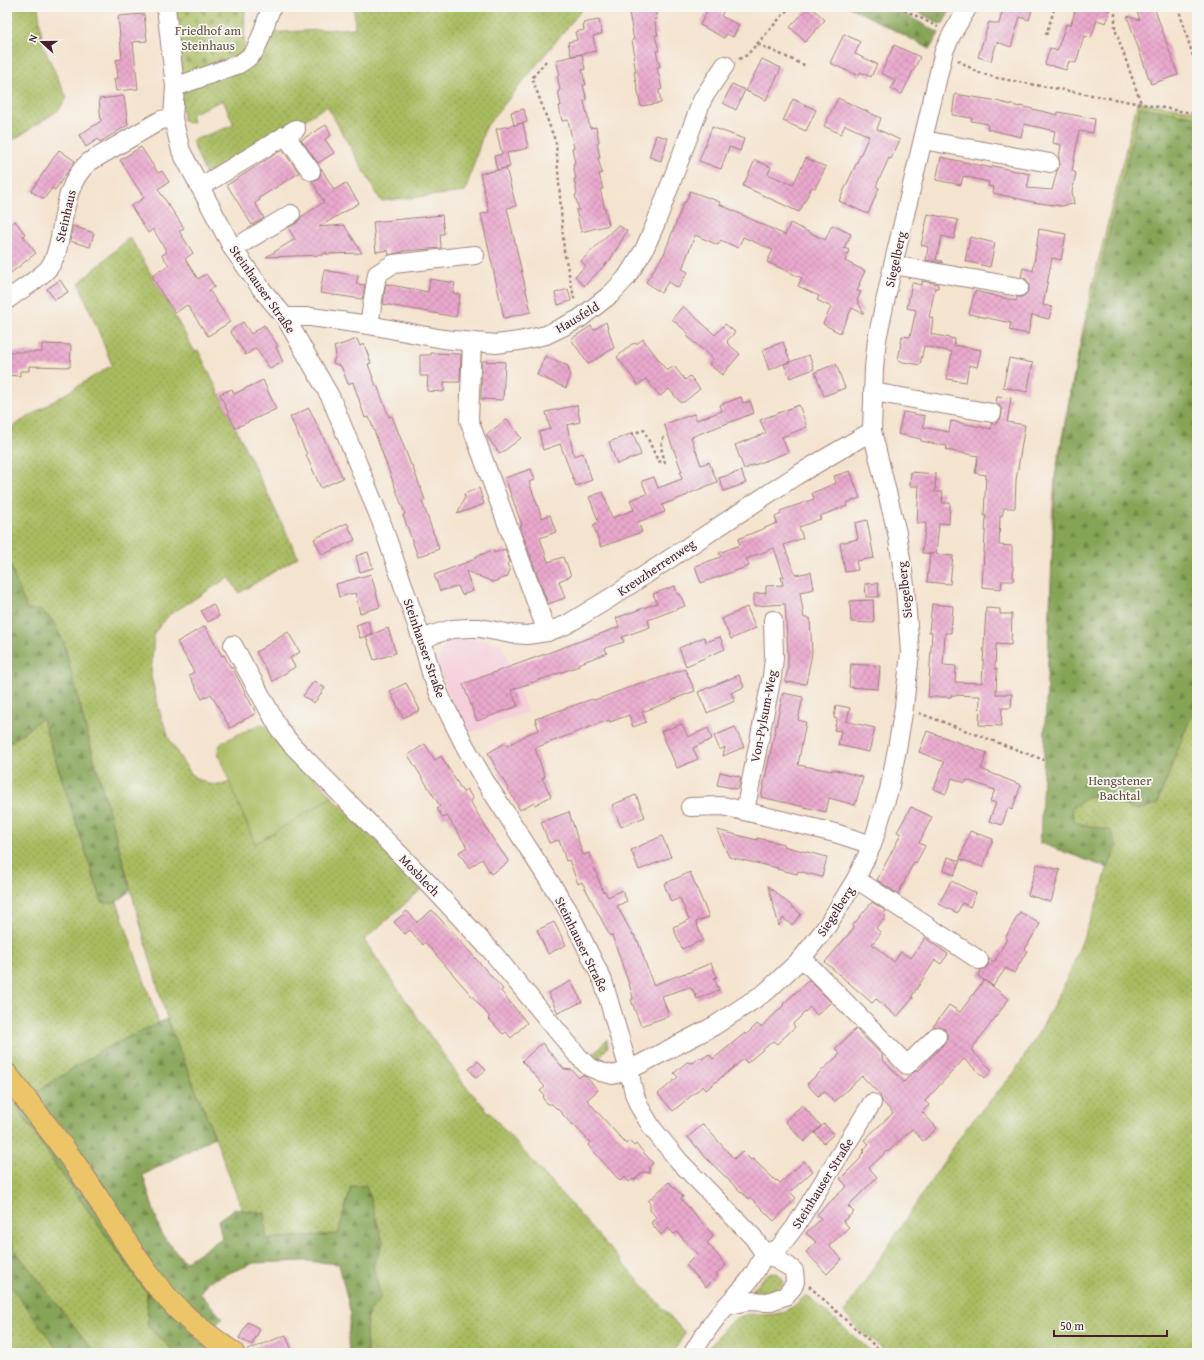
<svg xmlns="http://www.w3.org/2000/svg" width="1204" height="1360" font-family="'Gentium Book Plus',serif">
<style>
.built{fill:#f5cfdb}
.grass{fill:url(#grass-dots);stroke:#7a6e46}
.forest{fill:url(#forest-firs);stroke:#686240}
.cemetery{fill:url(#cemetery-stones);stroke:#7a6e46}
.garden{fill:#a9bc60;stroke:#7a6e46}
.building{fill:url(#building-cross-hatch)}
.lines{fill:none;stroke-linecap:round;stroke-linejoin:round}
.minor-casing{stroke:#9f817c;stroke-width:20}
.major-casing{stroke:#9f817c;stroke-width:24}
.path{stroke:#9f817c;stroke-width:2.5;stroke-dasharray:3 3;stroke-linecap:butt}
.minor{stroke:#fff;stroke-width:18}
.major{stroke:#ecc569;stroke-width:22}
.labels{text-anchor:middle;stroke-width:3.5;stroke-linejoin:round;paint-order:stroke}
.park-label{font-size:13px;fill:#664e3b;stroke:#f6f6f2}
.street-label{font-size:13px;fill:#4a1f2b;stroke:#f6f6f2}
</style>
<defs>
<pattern id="grass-dots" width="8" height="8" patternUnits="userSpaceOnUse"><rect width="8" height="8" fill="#a9bc60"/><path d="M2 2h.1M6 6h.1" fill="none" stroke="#8c984f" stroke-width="1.8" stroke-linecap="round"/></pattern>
<pattern id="forest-firs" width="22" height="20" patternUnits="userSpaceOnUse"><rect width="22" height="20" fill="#86a456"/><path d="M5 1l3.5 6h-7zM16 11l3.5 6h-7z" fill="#708547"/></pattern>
<pattern id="cemetery-stones" width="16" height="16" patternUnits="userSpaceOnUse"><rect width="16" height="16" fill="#a9bc60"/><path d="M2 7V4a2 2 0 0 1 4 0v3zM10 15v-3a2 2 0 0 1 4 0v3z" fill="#8c984f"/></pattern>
<pattern id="building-cross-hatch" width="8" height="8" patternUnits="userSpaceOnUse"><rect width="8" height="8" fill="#e9a8cc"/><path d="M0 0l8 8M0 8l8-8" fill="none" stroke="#c990af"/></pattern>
</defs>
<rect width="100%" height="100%" fill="#f6f6f2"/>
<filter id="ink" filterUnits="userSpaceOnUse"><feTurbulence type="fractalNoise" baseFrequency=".025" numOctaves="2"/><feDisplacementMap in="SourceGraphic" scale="8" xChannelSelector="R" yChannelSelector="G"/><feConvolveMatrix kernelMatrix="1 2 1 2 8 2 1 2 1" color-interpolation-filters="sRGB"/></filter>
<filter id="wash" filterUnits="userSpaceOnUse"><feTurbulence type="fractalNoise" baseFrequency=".012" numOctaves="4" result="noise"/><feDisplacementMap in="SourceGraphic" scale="16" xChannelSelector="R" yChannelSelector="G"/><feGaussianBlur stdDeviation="0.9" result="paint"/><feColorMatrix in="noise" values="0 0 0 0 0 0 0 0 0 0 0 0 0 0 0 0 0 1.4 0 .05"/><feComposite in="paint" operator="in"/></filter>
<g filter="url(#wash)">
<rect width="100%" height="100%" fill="#f4e3ce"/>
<polygon class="built" points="463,639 475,639 502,644 527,712 467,734 448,692 439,670 438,662 440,654 445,646 453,641"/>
<g class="grass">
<polygon points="7,7 38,7 43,46 67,98 59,110 7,144"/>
<polygon points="354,7 584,7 485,128 465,192 381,201 327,106 213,175 207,177 193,144 193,140 234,125 223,100 191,114 193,122 188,123 183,120 181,96 184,92 256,61 267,33 355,28"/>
<polygon points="1138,100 1145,103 1197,111 1197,1353 888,1353 858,1329 844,1313 966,1128 1014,1073 1042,1027 1069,975 1098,900 1108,866 1041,842 1053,530 1052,519 1055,475 1076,363 1091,291"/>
<polygon points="130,237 195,352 198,350 298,557 239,593 229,577 169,615 154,633 151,677 160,713 170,741 183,762 194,777 208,784 221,785 230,782 255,844 332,797 425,886 364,940 463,1083 685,1333 673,1353 367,1353 366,1329 368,1312 381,1298 373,1266 383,1242 377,1224 351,1187 338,1234 266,1239 265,1213 242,1210 215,1137 167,1019 88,737 64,643 52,620 40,610 27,610 7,557 7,430 112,365 79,283"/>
<polygon points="42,718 102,902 106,903 117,902 159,1023 102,1050 35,1093 7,1058 7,744 26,731"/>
<polygon points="607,1039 608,1047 594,1064 589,1060"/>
<polygon points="7,1093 16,1105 59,1170 147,1293 148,1327 176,1353 95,1353 14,1249 7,1230"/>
<path d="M771 1272C778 1273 781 1275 784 1282 777 1294 765 1295 753 1293L752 1290 766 1275Z"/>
<polygon points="7,1280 60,1353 7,1353"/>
<path d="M806 1295 873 1353H706C714 1342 722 1328 734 1320 748 1310 760 1316 775 1314 788 1312 797 1304 806 1295Z"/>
</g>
<g class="forest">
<polygon points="850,7 892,7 939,33 930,49"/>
<polygon points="909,7 947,7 951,9 942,25"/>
<polygon points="1140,107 1197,117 1197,709 1188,724 1157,804 1138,810 1090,796 1071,808 1075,822 1111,831 1117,846 1108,868 1040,843 1056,475 1077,363"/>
<path d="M7 557 27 610H40L52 620 64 643 88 737 131 890C122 898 115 907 102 902L42 718 26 731 7 744Z"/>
<polygon points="167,1019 215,1137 143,1175 161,1234 185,1262 222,1238 218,1220 234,1209 265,1213 266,1239 338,1234 351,1187 366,1185 383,1242 373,1266 381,1298 368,1312 366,1329 367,1353 349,1353 348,1342 350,1311 339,1264 305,1261 254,1263 207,1282 200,1293 222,1318 202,1341 215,1353 176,1353 148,1327 147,1293 59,1170 16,1105 102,1050"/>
<polygon points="7,1230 14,1249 95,1353 60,1353 7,1280"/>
</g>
<polygon class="cemetery" points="175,7 245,7 244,54 183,80"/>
<path class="garden" d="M261 724 274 730 332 797 255 844 218 754C218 748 219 745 224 741Z"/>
<g id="blocks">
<g class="building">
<polygon points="628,7 654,7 657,19 654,19 658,35 655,35 659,51 656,51 660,67 657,67 662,89 659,90 661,103 641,106 634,72 636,72 633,56 635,56 632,40 634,40"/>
<polygon points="709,7 726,7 721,16 739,25 733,37 727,34 724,38 700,25"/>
<polygon points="809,7 811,7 825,20 805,42 790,27"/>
<polygon points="996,7 1033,7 1029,20 1020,17 1011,47 997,42 991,61 978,57 989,22 999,24 1002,12 996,10"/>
<polygon points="1076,7 1098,7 1110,11 1106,23 1097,20 1091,38 1084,36 1076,63 1069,61 1066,70 1045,64 1050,48 1057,51 1066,24 1071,25"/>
<polygon points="1135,7 1154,7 1178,75 1151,84 1127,16 1140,20"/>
<polygon points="144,14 147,41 133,42 138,89 116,91 114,79 118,78 116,60 122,59 118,16"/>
<polygon points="599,20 602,34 593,36 596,51 571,56 568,42 577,40 575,32 584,30 583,23"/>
<polygon points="844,34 860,42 855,54 877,64 871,77 860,72 859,76 830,63"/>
<polygon points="894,45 920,57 902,94 891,89 895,80 881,73"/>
<polygon points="582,54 585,69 582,70 586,85 583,85 587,100 584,101 590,128 596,127 599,142 597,143 600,158 598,158 602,173 599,174 603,189 600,189 609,225 581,232 576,210 579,210 575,195 577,194 574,179 576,179 573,164 575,163 572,148 574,148 568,120 562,121 559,106 561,106 558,91 560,90 557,75 560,75 556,60"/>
<polygon points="762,59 781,68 766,100 746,91"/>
<polygon points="732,84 745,90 736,110 723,103"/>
<polygon points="955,94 992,100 1020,107 1020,106 1058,115 1058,112 1095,119 1093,133 1079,131 1072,171 1076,173 1072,192 1074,204 1061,206 1033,202 993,193 994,187 988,186 989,182 963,176 961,185 936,180 941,157 992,168 993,166 1030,174 1027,188 1052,190 1057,171 1060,165 1059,158 1061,145 1053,143 1055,131 1024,124 1021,137 987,129 988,124 971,121 972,118 952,115"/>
<polygon points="124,96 128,125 100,142 98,139 86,147 79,135 101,121 99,99"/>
<polygon points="838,98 881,118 877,129 900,140 891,159 889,158 876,186 879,188 868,214 839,201 869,136 845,125 841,134 824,126"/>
<polygon points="793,99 816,110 806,131 783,121"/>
<polygon points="524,109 527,122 514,125 511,112"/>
<polygon points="523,123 528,148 507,153 510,167 506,168 516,206 507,208 531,312 504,318 481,214 489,212 480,174 506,168 497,170 494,156 502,154 496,129"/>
<polygon points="326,125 331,135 325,139 334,153 318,163 301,140"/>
<polygon points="712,127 744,139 740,151 729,147 721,169 699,161"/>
<polygon points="656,135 668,138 661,161 649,157"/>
<polygon points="141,147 158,173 162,171 169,182 158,189 184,228 179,231 193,253 185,259 198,279 206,274 215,287 209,290 230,322 208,336 187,305 175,313 162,294 152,276 169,265 162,255 167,252 153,229 148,233 131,206 144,198 120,160"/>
<polygon points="59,150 75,161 55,190 52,188 44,199 31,191"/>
<polygon points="280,151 281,152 283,151 299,173 259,198 260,200 255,203 264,218 252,225 227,185"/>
<polygon points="806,158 826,167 815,188 812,187 799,212 743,186 755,160 771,167 768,174 793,185"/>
<polygon points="321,168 334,190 346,183 359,203 319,227 344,225 362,253 326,254 327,252 322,255 266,257 295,239 288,228 297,223 301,217 324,202 312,181 317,180 320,176"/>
<polygon points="690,191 720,202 719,204 785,235 790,223 825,240 832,225 851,234 844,248 849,250 845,261 865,271 859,284 860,284 857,291 861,292 857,300 864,314 852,308 840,333 823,324 831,307 817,300 819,296 798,286 802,278 767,262 773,250 743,237 738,248 721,240 718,245 695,235 682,269 688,272 678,288 668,282 661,293 646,282 664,254 684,202 686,202"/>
<polygon points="928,214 958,220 954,239 942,236 936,260 942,261 942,263 926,260 928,247 921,245"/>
<polygon points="442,215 444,234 440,234 441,248 403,251 403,252 389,255 388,250 376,252 373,222"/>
<polygon points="15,221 25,234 23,236 36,253 7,276 7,227"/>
<polygon points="618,225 627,231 610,260 584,286 575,276 586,266 581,261"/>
<polygon points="73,226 94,233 90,247 70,241"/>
<polygon points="1039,229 1066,234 1061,260 1052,258 1043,305 1052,307 1049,319 1032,315 1028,334 1009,330 1011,323 969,314 975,291 1016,301 1017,297 1022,297 1027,293 1029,289 1029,284 1026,279 1021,277 1023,268 1033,271"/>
<polygon points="970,237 995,243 990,267 965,261"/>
<polygon points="324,270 358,276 356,284 365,285 362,299 320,293"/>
<polygon points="430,279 455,283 453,293 460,294 456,317 383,304 386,284 428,292"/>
<polygon points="60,280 68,292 55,300 47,289"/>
<polygon points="922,281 938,284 938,288 935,288 929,317 933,318 931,334 955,339 954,345 981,350 977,367 969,365 966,382 947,379 952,352 924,346 920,365 898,361 902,336 910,337 916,310 907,308 912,283 922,285"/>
<polygon points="568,289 571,301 558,305 555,293"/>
<polygon points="683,306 715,335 725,324 735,332 727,341 728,342 727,343 740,354 722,375 709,364 713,359 687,336 689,334 672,319"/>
<polygon points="243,322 251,334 264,325 278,346 276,347 283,362 270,369 256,348 246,355 230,331"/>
<polygon points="606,322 614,348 588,364 571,339 591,326 594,330"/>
<polygon points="357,339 360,346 364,344 371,363 368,364 376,386 377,385 389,417 392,416 411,465 412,465 425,500 422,501 439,549 418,557 403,515 405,514 369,417 365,418 353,382 348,384 341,366 333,363 336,354 334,347"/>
<polygon points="643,339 667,371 674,366 685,380 690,376 700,389 684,402 680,402 669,389 660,396 646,379 638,385 617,357 632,344 638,343"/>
<polygon points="783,342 790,361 769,370 762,350"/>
<polygon points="42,344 71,345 70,367 29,366 29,371 20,371 20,376 7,375 7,352 42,352"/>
<polygon points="431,353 461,354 460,382 444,382 444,392 427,391 428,376 420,376 420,355 431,355"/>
<polygon points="809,355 814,369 790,378 784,364"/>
<polygon points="545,356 568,366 570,377 566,388 537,375"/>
<polygon points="1009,358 1033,363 1027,392 1003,387"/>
<polygon points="482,361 505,362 503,400 481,399"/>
<polygon points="836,364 845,388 824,396 815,372"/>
<polygon points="263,380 276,409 235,428 220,394 232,389 234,394"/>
<polygon points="741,397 743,403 750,401 754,413 691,437 701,465 709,462 717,482 688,494 688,495 662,505 665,512 638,522 642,532 601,547 593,525 599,523 589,497 603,492 612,518 634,510 630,500 647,494 642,481 654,477 658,488 682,479 680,473 682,472 664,424 694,414 697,420 722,411 720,405"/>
<polygon points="997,397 1011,398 1007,422 1025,425 1016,480 1015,508 1004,508 1002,516 1000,516 999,545 1012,546 1012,566 1013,566 1013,581 1002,581 1001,589 982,587 986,516 984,516 986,475 975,473 978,456 946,450 947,446 921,441 921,439 898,434 903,412 925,416 923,427 949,432 951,421 991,429 992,423 996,423 1000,420 1002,414 1002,409 999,405 996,403"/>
<polygon points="577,405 580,422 567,425 574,456 583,453 592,480 576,486 560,444 543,450 539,432 550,429 546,412"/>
<polygon points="799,405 807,427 782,437 788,452 744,469 735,445 766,433 760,420"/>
<polygon points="309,408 343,478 321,488 306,455 307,454 290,417"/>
<polygon points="507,419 521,438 500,454 486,435"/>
<polygon points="633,433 641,455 617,464 609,442"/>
<polygon points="531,469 535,480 529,482 542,518 550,515 556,532 540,538 548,562 563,557 565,563 566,562 571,576 559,581 565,598 548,604 525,541 520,526 522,525 505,478"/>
<polygon points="741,471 746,483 724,491 719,478"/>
<polygon points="850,471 860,498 846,503 847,506 820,516 821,519 799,527 803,538 784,545 795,575 811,572 814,589 800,592 804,618 810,618 812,653 806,684 785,682 788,668 788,654 785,604 754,606 754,594 766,593 766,586 783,585 781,577 784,577 774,548 746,559 749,566 701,583 695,566 721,557 719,553 740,545 738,539 777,523 775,517 781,514 780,511 814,499 812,493 836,483 834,476"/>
<polygon points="911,472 936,474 935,492 943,492 942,503 950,503 949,524 939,523 936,554 953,556 950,584 927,582 930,553 934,554 922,553 926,523 917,523 919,486 910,486"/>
<polygon points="479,488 484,504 457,514 465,497 464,494"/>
<polygon points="867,520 874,558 856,561 858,570 845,572 840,543 858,539 855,523"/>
<polygon points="347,523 355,540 322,555 314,539"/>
<polygon points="505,549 510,562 507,564 510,570 507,577 493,582 466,571 473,591 462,595 458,586 440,591 434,575 475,559 475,557 493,550 494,553"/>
<polygon points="368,552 373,568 360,572 356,556"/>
<polygon points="371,574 380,607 360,613 355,593 339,597 336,584"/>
<polygon points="878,583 879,597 866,597 865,584"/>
<polygon points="675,586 677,594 680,594 685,606 648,620 650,627 622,637 624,642 605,648 607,653 578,664 579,666 511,690 518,706 477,721 463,684 619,627 616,618 657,603 653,594"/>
<polygon points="873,600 874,623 851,622 850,601"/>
<polygon points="213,604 219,616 208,622 201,611"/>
<polygon points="932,604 953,606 951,633 945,633 943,665 956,666 955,682 982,683 986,608 1000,609 1000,614 1012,614 1011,645 996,644 995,669 997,668 996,694 1012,694 1011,708 1002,708 1001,726 979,725 980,696 951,695 951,697 928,697 932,632 929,632"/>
<polygon points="747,607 756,628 731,639 722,619"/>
<polygon points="368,621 372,634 367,636 388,628 396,653 374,660 366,636 360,638 356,625"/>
<polygon points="205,626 222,656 224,655 231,668 232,667 256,713 230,728 211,694 202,699 189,675 194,672 177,642"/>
<polygon points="288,632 300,652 290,658 295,667 273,681 256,652"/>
<polygon points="704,637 706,642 720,637 725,649 686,666 679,648"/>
<polygon points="851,664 880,666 878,689 849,687"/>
<polygon points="685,669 695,691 672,700 672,701 642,712 646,722 633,727 629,715 610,722 609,720 598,724 535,748 545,777 542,778 551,796 535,805 534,802 520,810 488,753 505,743 507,746 528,734 539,730 535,719 592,699 593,700 601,698 643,682 643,684 651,681"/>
<polygon points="739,675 744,687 731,693 735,701 707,713 698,692"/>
<polygon points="314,681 325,688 314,703 303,696"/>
<polygon points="406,683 420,710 403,718 390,691"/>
<polygon points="783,693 803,697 798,720 806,722 798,765 832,771 832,769 863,777 855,805 829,798 826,812 761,797"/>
<polygon points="836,705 850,708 847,721 845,721 875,728 869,752 838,745 841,731 834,730 837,719 834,718"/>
<polygon points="682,724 688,737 708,728 712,739 693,748 698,759 677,768 661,731"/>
<polygon points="735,727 744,747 723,756 725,747 720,750 714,736"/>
<polygon points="927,731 987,753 981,769 1021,785 1012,810 1008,808 1002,825 989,821 996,803 990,801 995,790 967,780 965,783 952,778 946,794 934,789 944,762 919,752"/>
<polygon points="425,744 435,760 441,756 463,792 467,789 473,799 470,801 493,839 509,862 491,874 482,859 469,868 459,852 467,847 447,816 443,818 437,809 440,806 408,755"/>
<polygon points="720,772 741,777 738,789 717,785"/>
<polygon points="636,795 645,817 621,827 612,805"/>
<polygon points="911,807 932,817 919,843 925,846 916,863 914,862 898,894 877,880 901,834 897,832"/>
<polygon points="569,812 583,855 589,853 603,892 605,891 608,897 622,890 627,901 617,906 633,935 634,934 636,941 638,941 653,985 685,973 685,974 711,963 717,977 714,978 719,990 697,999 693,990 692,990 690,987 662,996 669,1016 641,1026 631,1000 633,999 632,993 612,935 610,936 582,882 578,884 569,860 566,861 559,840 549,843 541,822"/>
<polygon points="717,830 757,840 757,838 784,844 783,846 827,857 822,877 798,871 797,874 777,869 778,868 729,857"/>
<polygon points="970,831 993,839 983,867 960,859"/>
<polygon points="662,836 671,857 639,870 631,850"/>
<polygon points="948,857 960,861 954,875 944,870"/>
<polygon points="1037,864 1060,870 1051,902 1028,895"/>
<polygon points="690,872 709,917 696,922 703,940 682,949 673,927 689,920 680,898 671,902 664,884"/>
<polygon points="951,881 976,893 970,907 962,903 957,913 939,904"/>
<polygon points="768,886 801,914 792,925 783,918 779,926"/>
<polygon points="872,902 886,911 883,914 886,917 876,928 881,933 872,944 894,962 901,952 911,958 925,938 948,954 941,964 935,960 912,996 913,998 897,1017 876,999 872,1003 825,962 854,928 852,926"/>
<polygon points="432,910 503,989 501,991 527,1023 511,1038 506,1032 503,1034 488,1018 490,1017 425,942 423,945 410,930 405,934 394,922 407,911 417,922 416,923"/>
<polygon points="1020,912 1040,924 1025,949 1027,951 1014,973 1006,968 993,986 978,976 981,971 980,970 984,969 988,966 989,959 994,962 1007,939 1005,938"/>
<polygon points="554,922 566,945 548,954 537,930"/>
<polygon points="809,980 831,1002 817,1015 810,1007 793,1024 795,1027 777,1044 773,1041 747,1063 744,1059 706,1090 703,1086 673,1111 658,1094 678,1077 674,1073 687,1062 693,1063 700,1057 702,1059 709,1054 713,1059 745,1033 746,1035 757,1024 761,1027 784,1005 783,1004"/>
<polygon points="984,980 1009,999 971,1050 992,1070 985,1078 964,1059 925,1101 929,1105 922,1112 937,1128 923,1141 912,1129 888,1152 887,1151 869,1168 877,1177 848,1206 854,1212 843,1221 849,1227 829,1246 842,1259 827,1274 806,1252 816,1242 806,1233 821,1219 817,1214 847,1186 840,1179 861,1158 860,1156 865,1151 863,1150 869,1144 864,1140 893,1113 882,1101 880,1097 881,1096 862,1076 834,1102 824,1091 818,1096 807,1084 840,1054 835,1049 856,1029 882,1055 883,1060 904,1082 911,1074 916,1071 917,1072 944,1044 947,1039 947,1034 944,1028 940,1026 933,1027 949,1005 960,1012"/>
<polygon points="571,981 582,1002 558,1013 548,993"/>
<polygon points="542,1043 564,1069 572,1070 579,1078 582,1075 587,1078 598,1090 587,1100 626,1144 629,1141 634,1146 636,1144 653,1163 649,1167 649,1173 643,1172 634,1180 633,1179 629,1182 625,1177 620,1181 588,1145 590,1142 573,1124 572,1125 557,1108 556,1108 552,1104 548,1104 543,1099 544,1095 540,1091 545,1087 522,1061"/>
<polygon points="478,1061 486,1070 476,1078 469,1069"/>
<polygon points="802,1105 821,1126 804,1142 785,1121"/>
<polygon points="703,1124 734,1159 742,1151 751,1160 753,1159 776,1181 777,1180 780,1183 804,1161 813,1171 790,1192 796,1198 774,1221 750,1197 749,1199 741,1192 706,1158 688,1137"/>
<polygon points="824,1124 834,1134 824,1143 815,1133"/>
<polygon points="669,1182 683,1197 681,1199 714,1236 707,1243 726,1265 716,1274 718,1275 706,1287 686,1265 697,1254 677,1232 674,1234 668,1228 661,1235 651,1223 656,1217 650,1210 650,1203 648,1201"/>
<polygon points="248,1322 260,1329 252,1345 239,1338"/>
<polygon points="286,1335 293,1353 245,1353 245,1351"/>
</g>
</g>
</g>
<g filter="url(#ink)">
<use href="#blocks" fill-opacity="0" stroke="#9f817c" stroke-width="1"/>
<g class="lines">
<g class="minor-casing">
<g id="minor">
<polyline points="166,7 175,87 173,118 181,151 233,249 263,291 285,317 331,398 381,521 422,640 431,673 441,698 466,748 485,781 568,910 603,981 629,1070 634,1093 639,1106 652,1128 679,1161 753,1237 764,1253 788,1266 794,1271 795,1282 793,1287 785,1296 768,1302 747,1301 726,1306"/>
<path d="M175 87 239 64C244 61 250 57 254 52 262 39 265 21 272 7"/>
<polyline points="285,135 311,171"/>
<polyline points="923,140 1050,163"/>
<polyline points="200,187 296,129"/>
<polyline points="233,249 291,214"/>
<polyline points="893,265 1019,287"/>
<path d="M7 300C16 293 46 274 50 266 56 258 58 247 60 237 65 211 67 181 89 162L161 120 173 118"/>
<polyline points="285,317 311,317 369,325 443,339 496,344 519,341 546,335 579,319 611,294 626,278 644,250 655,225 703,98 725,65"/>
<polyline points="369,325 377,274 393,264 475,255"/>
<polyline points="472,342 469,420 547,632"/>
<polyline points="873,392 992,413"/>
<polyline points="422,640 435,634 452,629 469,628 480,628 511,634 527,635 547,632 566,625 610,598 797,475 872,431"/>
<polyline points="233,645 280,730 292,745 430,885 493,953 578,1056 589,1067 601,1072 613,1075 629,1070 714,1026 767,991 802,958 827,926 856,879 872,845 889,790 897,749 904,707 910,653 905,585 897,533 872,431 874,368 877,339 893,265 944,51 952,34 968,7"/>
<polyline points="690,807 723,806 835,833 872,845"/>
<polyline points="745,811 772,676 774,658 773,620"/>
<polyline points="856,879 979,960"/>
<polyline points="802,958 907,1065 937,1036"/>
<polyline points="764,1253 778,1249 795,1227 872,1103"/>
<path d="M693 1353C702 1337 715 1318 727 1305 744 1287 755 1277 764 1253"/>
</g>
</g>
<g class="major-casing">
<path id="major" d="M7 1075C33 1109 60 1141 84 1177 113 1220 138 1267 174 1305 191 1323 212 1338 233 1353"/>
</g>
<g class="path">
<polyline points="899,7 938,27"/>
<polyline points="1115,7 1115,29 1141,103"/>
<polyline points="1178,7 1196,66"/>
<polyline points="1046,35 1055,7"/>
<polyline points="758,44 806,66"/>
<polyline points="739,59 747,55 790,7"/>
<polyline points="958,60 977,72 997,78 1197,114"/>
<polyline points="546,61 532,78 556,143 564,251 575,302"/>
<polyline points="631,434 644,430 658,461 665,463"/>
<polyline points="665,463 661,447 663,438 665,436"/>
<polyline points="919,713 1044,760"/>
<polyline points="809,1286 849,1323 883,1353"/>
</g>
<use href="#minor" class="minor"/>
<use href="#major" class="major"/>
</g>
</g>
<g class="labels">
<g class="park-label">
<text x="208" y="35">Friedhof am<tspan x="208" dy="15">Steinhaus</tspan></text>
<text x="1120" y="785">Hengstener<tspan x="1120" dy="15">Bachtal</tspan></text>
</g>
<g class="street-label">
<text transform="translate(65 216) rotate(-77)" y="5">Steinhaus</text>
<text transform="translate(895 259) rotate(-77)" y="5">Siegelberg</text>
<text transform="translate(263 289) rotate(55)" y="5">Steinhauser Straße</text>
<text transform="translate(577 317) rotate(-31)" y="5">Hausfeld</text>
<text transform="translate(656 567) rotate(-34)" y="5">Kreuzherrenweg</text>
<text transform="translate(904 590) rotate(-96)" y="5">Siegelberg</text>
<text transform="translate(425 648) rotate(71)" y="5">Steinhauser Straße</text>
<text transform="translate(763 716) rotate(-79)" y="5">Von-Pylsum-Weg</text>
<text transform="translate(420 875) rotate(46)" y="5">Mosblech</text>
<text transform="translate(835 911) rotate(-57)" y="5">Siegelberg</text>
<text transform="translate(582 944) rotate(64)" y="5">Steinhauser Straße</text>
<text transform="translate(822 1183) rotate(-58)" y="5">Steinhauser Straße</text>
</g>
</g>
<rect width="1204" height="1360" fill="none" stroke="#f6f6f2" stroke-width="24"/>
<g transform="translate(42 42) rotate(291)" stroke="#f6f6f2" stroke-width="3" paint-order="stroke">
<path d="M0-3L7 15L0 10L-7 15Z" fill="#4a1f2b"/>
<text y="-6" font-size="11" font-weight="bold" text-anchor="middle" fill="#4a1f2b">N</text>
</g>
<path d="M1054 1330v6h113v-6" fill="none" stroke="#4a1f2b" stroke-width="2"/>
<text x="1060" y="1330" font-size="12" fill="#4a1f2b" stroke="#f6f6f2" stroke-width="3" paint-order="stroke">50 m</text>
</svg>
